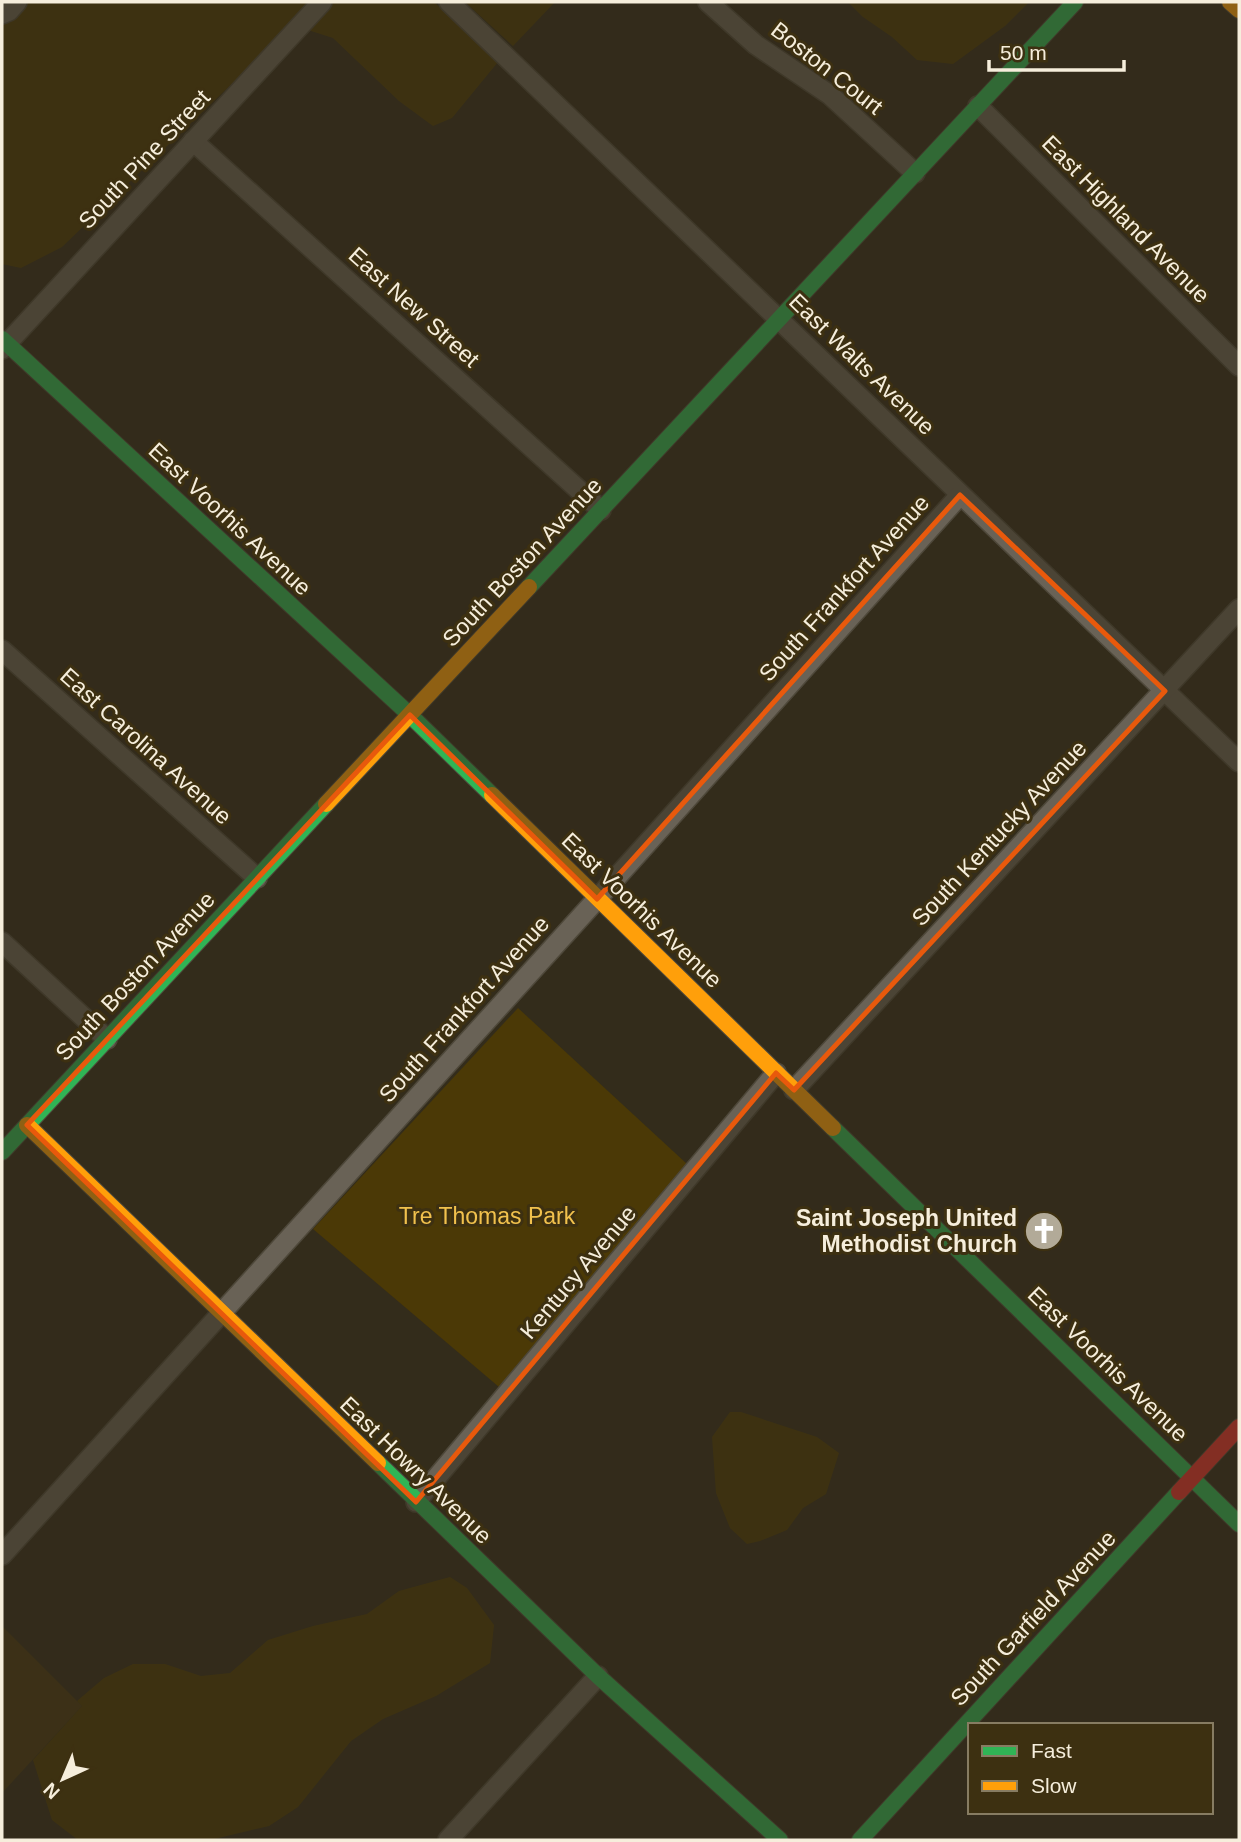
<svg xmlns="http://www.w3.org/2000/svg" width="1241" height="1842" font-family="Helvetica,sans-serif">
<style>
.built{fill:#473713}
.green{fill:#4b3906}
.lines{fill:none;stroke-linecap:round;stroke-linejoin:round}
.street-casing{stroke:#4e483a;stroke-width:22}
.fast-casing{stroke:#4e483a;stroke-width:18}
.slow-casing{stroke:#4e483a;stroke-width:18}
.jam-casing{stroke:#4e483a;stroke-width:18}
.street{stroke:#696256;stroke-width:19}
.fast{stroke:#30b455;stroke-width:16}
.slow{stroke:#ff9f0a;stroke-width:16}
.jam{stroke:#e5322d;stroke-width:16}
.marked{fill:none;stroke:#e8590c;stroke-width:5;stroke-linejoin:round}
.labels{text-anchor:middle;stroke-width:6;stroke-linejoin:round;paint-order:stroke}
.street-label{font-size:23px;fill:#f6eedc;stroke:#3d3011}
.park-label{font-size:23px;fill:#f1c14d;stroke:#3d3011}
.poi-label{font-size:23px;font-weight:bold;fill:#f6eedc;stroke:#3d3011;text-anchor:end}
</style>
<rect width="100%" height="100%" fill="#332c1b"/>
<polygon class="built" points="2,1626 82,1706 2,1793"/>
<g class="green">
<polygon points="2,2 309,2 243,73 62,247 21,268 2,264"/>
<polygon points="334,2 434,2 498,62 452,118 433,126 399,101 333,38 308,30"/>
<polygon points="465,2 555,2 513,46"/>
<polygon points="848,2 1029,2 1005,26 953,64 917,60 892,37 863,17"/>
<polygon points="518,1008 687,1164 499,1387 313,1229"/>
<polygon points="730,1412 741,1412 817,1437 839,1453 826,1494 803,1508 787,1530 760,1541 747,1544 730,1528 716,1493 712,1437"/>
<polygon points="450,1577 467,1588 494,1625 490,1663 436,1696 383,1719 351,1741 298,1807 269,1826 210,1840 78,1840 52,1820 33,1760 82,1706 77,1701 104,1678 133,1664 165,1664 201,1676 230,1673 268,1640 313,1626 367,1614 399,1591"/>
</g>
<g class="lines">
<g class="street-casing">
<g id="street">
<polyline points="449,2 1239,762"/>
<polyline points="708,2 756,45 830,95 915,173"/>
<polyline points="2,14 9,11 17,2"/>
<polyline points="978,106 1239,366"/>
<polyline points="193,141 601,510"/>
<polyline points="2,349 322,2"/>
<polyline points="2,650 257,878"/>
<polyline points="2,942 107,1039"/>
<polyline points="794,1090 1239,609"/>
<polyline points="416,1502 776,1073"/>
<polyline points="2,1555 597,899 960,495"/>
<polyline points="448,1840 598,1676"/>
</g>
</g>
<g class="fast-casing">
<g id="fast">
<polyline points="2,339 410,715 492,795"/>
<polyline points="529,587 1075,2"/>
<polyline points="833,1128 1239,1524"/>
<polyline points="2,1152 326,804"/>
<polyline points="378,1463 598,1676 780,1840"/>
<polyline points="860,1840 1179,1492"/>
</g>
</g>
<g class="slow-casing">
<g id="slow">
<polyline points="1230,2 1239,10"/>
<polyline points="492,795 833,1128"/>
<polyline points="326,804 529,587"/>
<polyline points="27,1125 378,1463"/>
</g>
</g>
<g class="jam-casing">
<polyline id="jam" points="1179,1492 1239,1427"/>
</g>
<use href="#street" class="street"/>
<use href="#fast" class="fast"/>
<use href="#slow" class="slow"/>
<use href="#jam" class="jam"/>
</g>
<path d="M0 0H1241V1842H0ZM960 495 1165 691 794 1090 776 1073 416 1502 27 1125 410 715 597 899Z" fill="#332c1b" fill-opacity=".55" fill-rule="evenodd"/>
<path class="marked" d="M960 495 1165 691 794 1090 776 1073 416 1502 27 1125 410 715 597 899Z"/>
<defs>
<g id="church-disc" transform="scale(2.0125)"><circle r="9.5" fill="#b2aa98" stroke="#3d3011"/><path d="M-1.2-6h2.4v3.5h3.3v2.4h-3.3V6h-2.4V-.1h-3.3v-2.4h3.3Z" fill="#fff"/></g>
</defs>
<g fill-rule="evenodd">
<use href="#church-disc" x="1044" y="1231"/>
</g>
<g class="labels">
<g class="street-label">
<text transform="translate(827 68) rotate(38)" y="8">Boston Court</text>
<text transform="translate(144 159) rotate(-47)" y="8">South Pine Street</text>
<text transform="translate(1126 219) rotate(45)" y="8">East Highland Avenue</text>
<text transform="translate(414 307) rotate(42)" y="8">East New Street</text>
<text transform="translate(862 364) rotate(44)" y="8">East Walts Avenue</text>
<text transform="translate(230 519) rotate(43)" y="8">East Voorhis Avenue</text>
<text transform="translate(522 562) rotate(-47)" y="8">South Boston Avenue</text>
<text transform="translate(844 588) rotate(-48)" y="8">South Frankfort Avenue</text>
<text transform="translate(146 746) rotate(42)" y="8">East Carolina Avenue</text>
<text transform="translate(999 833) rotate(-47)" y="8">South Kentucky Avenue</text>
<text transform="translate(642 910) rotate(44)" y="8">East Voorhis Avenue</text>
<text transform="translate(135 976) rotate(-47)" y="8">South Boston Avenue</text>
<text transform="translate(464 1009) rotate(-48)" y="8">South Frankfort Avenue</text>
<text transform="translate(578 1272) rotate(-50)" y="8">Kentucy Avenue</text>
<text transform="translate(1108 1364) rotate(44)" y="8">East Voorhis Avenue</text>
<text transform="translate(416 1470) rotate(44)" y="8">East Howry Avenue</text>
<text transform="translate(1033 1618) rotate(-47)" y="8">South Garfield Avenue</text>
</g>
<g class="park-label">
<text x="487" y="1224">Tre Thomas Park</text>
</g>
<g class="poi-label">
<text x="1017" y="1226">Saint Joseph United<tspan x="1017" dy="26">Methodist Church</tspan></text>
</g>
</g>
<rect width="1241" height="1842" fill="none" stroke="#f6eedc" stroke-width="7"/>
<rect x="968" y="1723" width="245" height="91" fill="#3d3011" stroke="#877c62" stroke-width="2"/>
<rect x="982" y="1746" width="35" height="10" fill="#30b455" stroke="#877c62" stroke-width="2"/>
<text x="1031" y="1758" font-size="21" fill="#f6eedc">Fast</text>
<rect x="982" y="1781" width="35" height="10" fill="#ff9f0a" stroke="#877c62" stroke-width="2"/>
<text x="1031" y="1793" font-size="21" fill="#f6eedc">Slow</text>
<g transform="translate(63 1779) rotate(224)" stroke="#3d3011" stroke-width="5" paint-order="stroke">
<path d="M0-5L12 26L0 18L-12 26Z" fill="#f6eedc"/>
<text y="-10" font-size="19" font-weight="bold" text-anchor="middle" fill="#f6eedc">N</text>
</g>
<path d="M989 60v10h135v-10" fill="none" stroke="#f6eedc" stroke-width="3.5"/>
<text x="1000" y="60" font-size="21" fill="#f6eedc" stroke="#3d3011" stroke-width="5" paint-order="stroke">50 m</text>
</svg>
